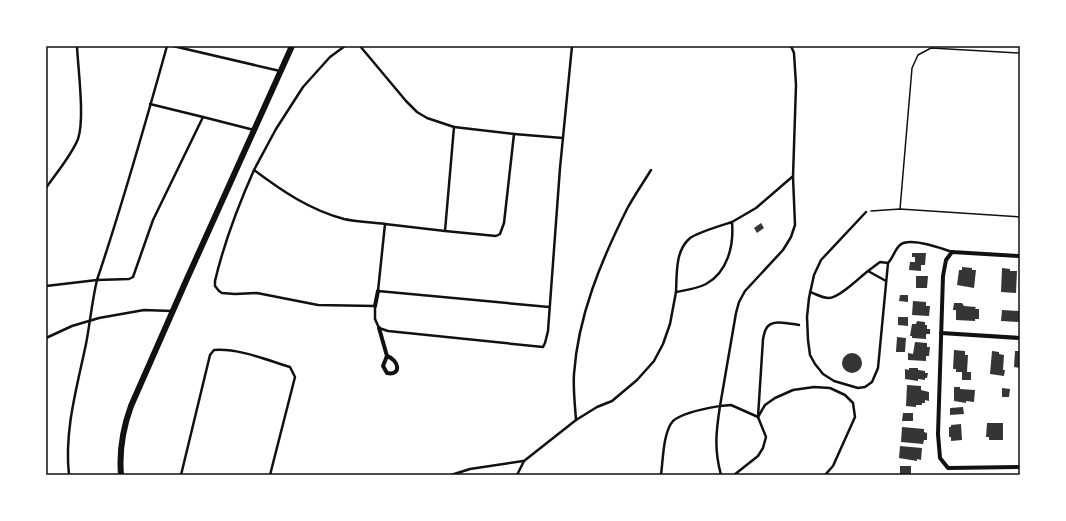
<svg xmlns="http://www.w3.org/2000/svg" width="1066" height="521" font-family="'Alegreya Sans',sans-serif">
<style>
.building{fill:#353535}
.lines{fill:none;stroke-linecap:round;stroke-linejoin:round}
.path{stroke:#111;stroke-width:1.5}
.service{stroke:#111;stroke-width:2.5}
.minor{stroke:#111;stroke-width:4}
.secondary{stroke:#111;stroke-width:6}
.neatline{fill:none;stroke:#111;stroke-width:1.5}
</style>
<rect width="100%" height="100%" fill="#fff"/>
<g class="building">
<polygon points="761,223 764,228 757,233 754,228"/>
<polygon points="912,253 926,253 925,265 921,265 921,271 909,270 910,262 915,262 915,257 912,257"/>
<polygon points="962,267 972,268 972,270 976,270 974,288 957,285 959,270 962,270"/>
<polygon points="1002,268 1010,269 1010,271 1017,271 1016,293 1001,292"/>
<polygon points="916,276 928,276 927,288 916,288"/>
<polygon points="900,295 908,295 908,302 899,301"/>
<polygon points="913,301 926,302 926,306 930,306 929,316 912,315"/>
<polygon points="954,303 962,303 964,306 976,307 975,309 979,309 979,319 975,319 975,321 956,320 956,310 953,310"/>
<polygon points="1002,310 1020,311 1020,322 1001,321"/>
<polygon points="898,317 908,317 908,326 898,325"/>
<polygon points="917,321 925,322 925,325 927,325 927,329 930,329 930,334 926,334 926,339 912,338 912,336 910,336 912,324 916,324"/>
<polygon points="897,337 906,338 905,352 896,352"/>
<polygon points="915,342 927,343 927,347 930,347 929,356 926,356 926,361 908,360 908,353 913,354"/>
<polygon points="954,350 965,351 965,355 968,355 967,372 971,372 971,380 962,380 962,372 956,372 956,369 953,369"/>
<polygon points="992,351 999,352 999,354 1004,355 1003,370 1005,370 1004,376 990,374"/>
<polygon points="1015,351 1020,351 1020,368 1014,367"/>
<circle cx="852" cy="363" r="10"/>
<polygon points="909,368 918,368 918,370 925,371 925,373 928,373 927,378 925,378 925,380 918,379 918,381 905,379 905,369 909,370"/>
<polygon points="907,385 921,386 921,390 929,392 929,401 925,400 925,403 922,403 922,405 916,405 916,407 906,406"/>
<polygon points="954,387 960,387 960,389 975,390 974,402 966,401 966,403 954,401"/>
<polygon points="1002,388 1010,389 1009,397 1002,397"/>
<polygon points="963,407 964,414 950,415 950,408"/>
<polygon points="903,413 913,413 913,421 902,421"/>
<polygon points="987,423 1003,423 1003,440 989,440 989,437 986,437"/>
<polygon points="961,424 962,440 951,441 951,437 949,437 949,427 951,427 951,425"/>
<polygon points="902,427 924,429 924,432 927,433 927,440 924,440 923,444 901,442"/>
<polygon points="900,446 922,448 921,460 917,459 917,461 899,458"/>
<rect x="900" y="466" width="11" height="9"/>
</g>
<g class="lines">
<g class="path">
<polyline points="900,209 912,68 918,55 931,48 1020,53"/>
<polyline points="871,211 900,209 1020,217"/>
</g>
<g class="service">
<polyline points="173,46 280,71"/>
<polyline points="360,46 406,101 417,112 427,118 454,127 445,231 385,224"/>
<path d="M150 104 203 117 153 220 133 277 129 279 97 280C123 203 145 125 167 46"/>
<polyline points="203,117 254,130"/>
<polyline points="514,134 563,138"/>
<polyline points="254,170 276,129 303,87 330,57 345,46"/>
<path d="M46 188C57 172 71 156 78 139 85 119 78 69 77 46"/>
<polyline points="866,212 821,260 814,275 809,298 807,317 808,340 810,355 815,364 823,374 834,381 858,388 865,387 872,382 878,368 888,263 880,262 868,271 886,281"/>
<path d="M732 222C723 225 695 233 689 239 675 252 677 274 676 292 686 290 696 289 706 284 728 272 734 245 732 222L756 208 792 177"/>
<polyline points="445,231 496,236 500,234 504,223 514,134 454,127"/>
<path d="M888 263C893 258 895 249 900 245 909 237 941 248 952 252"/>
<path d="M46 286 97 280C92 301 90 323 86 344 77 387 64 431 69 475"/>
<path d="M810 292C816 294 822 298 829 298 839 298 859 278 868 271"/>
<path d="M549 307 378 291 385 224C372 222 357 222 344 219 310 210 282 191 254 170 238 206 224 243 215 281V286L219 291 222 293 235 294 257 293 318 305 375 306V319L379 328 388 331 543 347 545 343 548 331 560 168 572 46"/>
<polyline points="46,338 72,326 99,318 144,310 172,311"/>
<polyline points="576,420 597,407 612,401 637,380 654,361 663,344 670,324 676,292"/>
<path d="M181 475 210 355 214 350C238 348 267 360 290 367L295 377 270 475"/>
<polyline points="451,475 470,469 523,461"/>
<path d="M517 475 524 461 576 420C575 405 573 389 574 374 578 316 601 261 627 209 634 196 643 183 651 170"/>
<path d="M661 475C663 461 663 432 673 421 683 412 708 408 720 406L736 313 739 302 745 291 783 250 791 237 795 225 793 177 796 85 794 53 791 46"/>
<path d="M721 475C714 449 716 432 720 406L731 405 758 417 765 405 775 398 793 390 814 387 830 388 845 395 853 403 855 417 833 466 825 475"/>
<path d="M734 475 758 456 763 448 766 437 758 417 763 339C764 336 764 332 766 329 771 318 790 324 799 325"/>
</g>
<g class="minor">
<polyline points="1020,256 952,252 946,260 943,276 938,434 940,458 948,468 1020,467"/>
<polyline points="375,306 378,291"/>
<path d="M379 328 387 356 383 366 387 373C402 376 399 360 387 356"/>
<polyline points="941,333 1020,338"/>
</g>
<path class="secondary" d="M121 475C119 451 123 428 131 406L186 281 292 46"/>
</g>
<rect width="1066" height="521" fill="none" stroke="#ffffff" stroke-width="94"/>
<rect x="47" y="47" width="972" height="427" class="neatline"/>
</svg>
